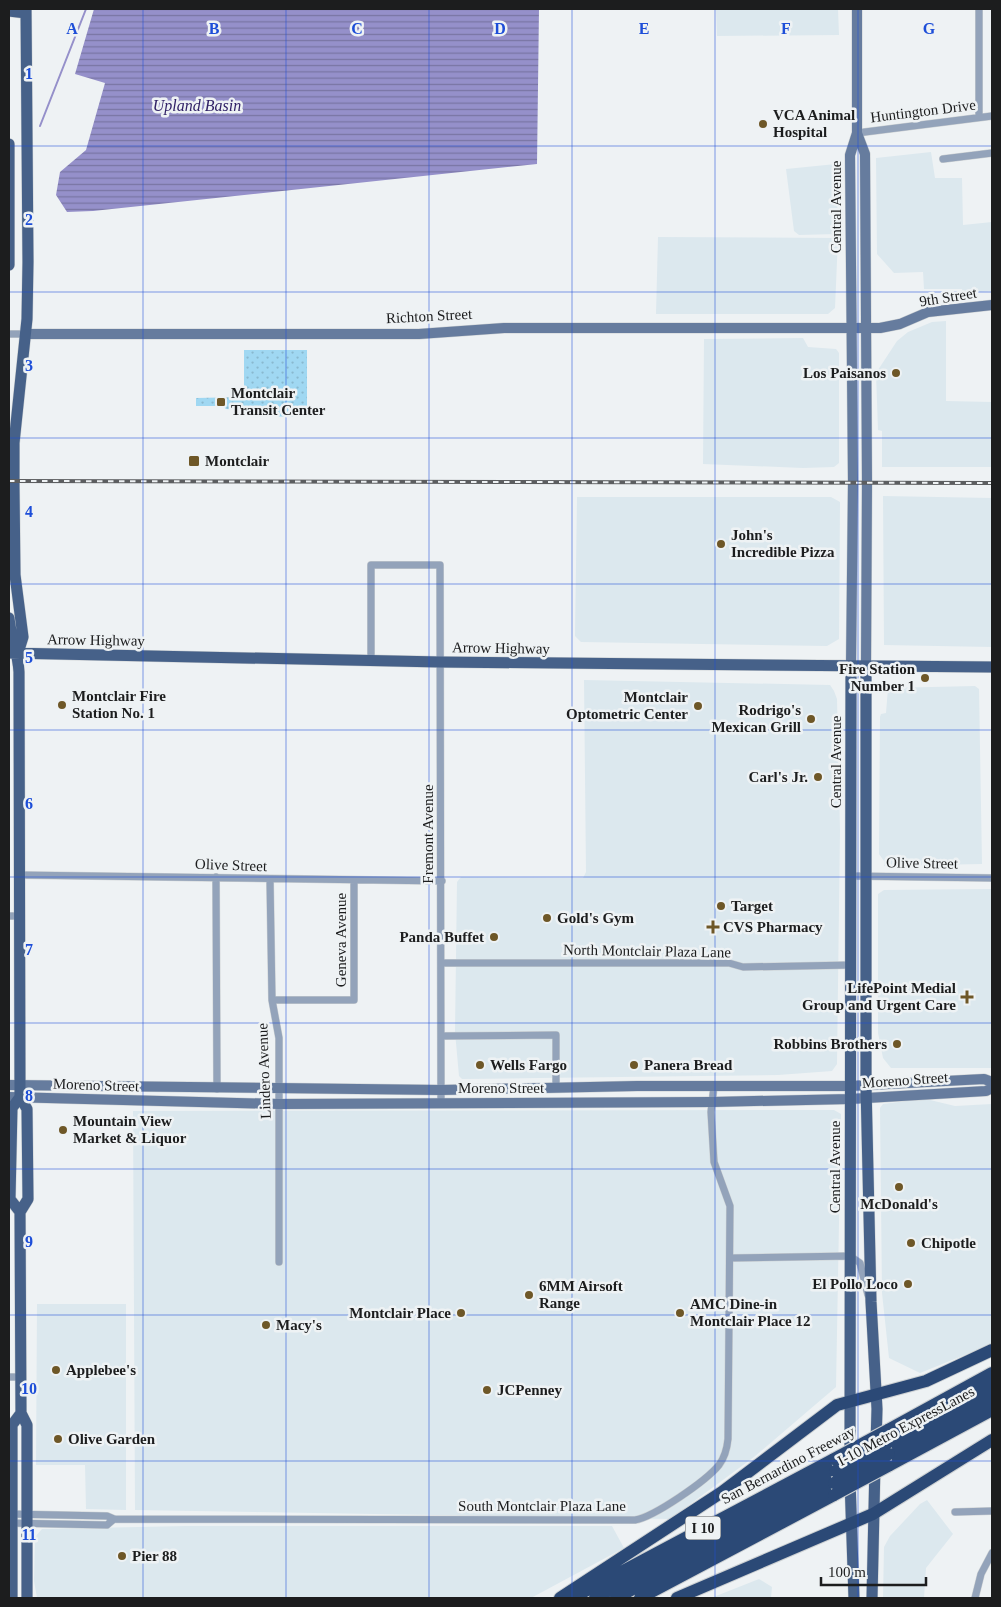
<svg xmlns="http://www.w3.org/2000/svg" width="1001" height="1607" font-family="Georgia,serif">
<defs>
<pattern id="park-dots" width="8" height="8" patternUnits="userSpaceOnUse" patternTransform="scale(1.25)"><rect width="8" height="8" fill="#a0d8f2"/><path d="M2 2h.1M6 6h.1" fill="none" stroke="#89b9cf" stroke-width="1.8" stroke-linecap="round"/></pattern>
<pattern id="water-rules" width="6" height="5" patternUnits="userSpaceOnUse" patternTransform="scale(1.25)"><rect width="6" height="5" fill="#9590ca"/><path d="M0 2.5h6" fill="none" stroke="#7975a3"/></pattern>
</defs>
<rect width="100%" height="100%" fill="#eef2f4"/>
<path fill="#dce8ee" d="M716 9H838L839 35 717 36Z
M931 152 935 178H962L963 225 992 222V291L963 293 962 289H924L923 272 894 273 877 254 876 158Z
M836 164 838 169 837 234 799 235 794 231 786 169Z
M658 237 838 238 835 308 828 314H656Z
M946 321V401L992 402V467H882V431L878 430 876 373 897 341 908 332 932 322Z
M803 338 808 347 836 349 839 353V463L834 467 803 468 703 464 704 339Z
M883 496 992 498V647L884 645Z
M577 497H831L840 502 839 639 827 646 581 642 575 636Z
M584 680 830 685 834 691 837 699 840 830 837 1064 832 1071 778 1075 539 1078 462 1079 459 1076 455 1032 457 882 461 877 583 878 586 872Z
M975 686 979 689 982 864 884 866V861L879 854 880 717 881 714 886 713 888 688Z
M992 889V1068H891L883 1058 878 1033V894L884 890Z
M914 1100H930L955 1106 992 1104V1344L920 1373 889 1358 882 1293 880 1108 883 1104Z
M834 1110 841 1114 836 1387 754 1457 670 1519 135 1510 133 1111Z
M37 1304H126V1510L86 1509 85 1465H36Z
M927 1500 953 1534 926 1568 924 1598H883L884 1547 890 1536 920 1504Z
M186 1526H612L624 1548 531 1598H37L34 1581 35 1537 42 1529Z
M759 1579 772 1587 771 1598H711Z"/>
<path fill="url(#park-dots)" d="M244 350H307V417L248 416 241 410 226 409 223 406H196V398L244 397Z"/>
<path fill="url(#water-rules)" d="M94 9H539L537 164 93 211 67 212 56 195 60 172 86 150 105 83 75 74Z"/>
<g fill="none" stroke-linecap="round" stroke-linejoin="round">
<path stroke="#9590ca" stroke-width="2" d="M40 126 86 9"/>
<g stroke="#ccd0d2" stroke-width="8">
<path id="street" d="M979 9V117
M857 133 992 116
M943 159 992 153
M9 334H25
M371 661V565H440L441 1104
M19 875 442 881
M852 876 992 878
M216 877 217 1089
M270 880 272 1000 279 1038V1262
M9 916H20
M442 963H729L743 967 851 965
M272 1000H354V881
M442 1036 556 1035V1088
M731 1258 850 1256 860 1263 868 1295
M9 1377H21
M955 1512 992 1511
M9 1514 107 1516 114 1519 635 1520C654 1517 706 1481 719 1465 725 1457 727 1449 728 1439L730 1206 714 1162 711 1112 714 1086
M9 1523 107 1525 114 1519
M975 1598 981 1574 992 1553"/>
</g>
<g stroke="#ccd0d2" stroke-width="11">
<path id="secondary" d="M857 133 865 154 867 482 866 666
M25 334H419L504 328H880L900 324 928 312 992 305
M851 666 853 482 850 155 857 133V9
M9 1085 441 1090 637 1086H850L984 1079 992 1082
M9 1097 279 1104 712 1102 850 1099 986 1091 992 1088"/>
</g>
<g stroke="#ccd0d2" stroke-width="12">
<path id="primary" d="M9 11 26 13
M9 144V265
M9 618C11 637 18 653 19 672L20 1097 27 1109 28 1199 20 1212 21 1413 27 1425V1598
M9 653 440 662 992 667
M18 653 23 637 15 575 14 487V443L27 319 28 262 26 9
M866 666V1085L871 1302 877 1409 876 1444
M20 1097 12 1108 10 1199 20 1212
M850 1457 851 666
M850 1480 854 1598
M12 1598V1425L21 1413
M872 1598 875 1465"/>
</g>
<g stroke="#ccd0d2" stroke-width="14">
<path id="highway" d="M888 1430 992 1373
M889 1442 992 1386
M889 1454 992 1399
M888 1466 992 1410
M576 1596 834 1459
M560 1598 722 1492 837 1405 926 1381 992 1350
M595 1598 835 1471
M616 1598 834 1483
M640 1598 834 1495
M677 1598 873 1514 992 1440"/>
</g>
<use href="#street" stroke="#93a3ba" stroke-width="7"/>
<use href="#secondary" stroke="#667c9e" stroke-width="10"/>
<use href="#primary" stroke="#466189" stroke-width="11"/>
<use href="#highway" stroke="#2b4976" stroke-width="12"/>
<g stroke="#5c5e60" stroke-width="4">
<path id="rail" d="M9 481 992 483"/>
</g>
<use href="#rail" stroke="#eef2f4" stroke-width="2" stroke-dasharray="5.5" stroke-linecap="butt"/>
<g stroke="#ccd0d2" stroke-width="14" stroke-linecap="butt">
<path id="highway-bridge" d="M834 1459 888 1430
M835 1471 889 1442
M834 1483 889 1454
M834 1495 888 1466"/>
</g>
<use href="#highway-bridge" stroke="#2b4976" stroke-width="12"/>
</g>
<path fill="none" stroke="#1d4ed8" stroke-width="1" stroke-opacity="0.55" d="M143 9V1598M286 9V1598M429 9V1598M572 9V1598M715 9V1598M858 9V1598M9 146H992M9 292H992M9 438H992M9 584H992M9 730H992M9 877H992M9 1023H992M9 1169H992M9 1315H992M9 1461H992"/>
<g fill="#6e5727" stroke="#eef2f4" stroke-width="2">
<circle cx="763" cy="124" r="5"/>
<circle cx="896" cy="373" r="5"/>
<rect x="216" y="397" width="10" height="10" rx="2.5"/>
<rect x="188" y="455" width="12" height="12" rx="2.5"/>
<circle cx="721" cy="544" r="5"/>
<circle cx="925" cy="678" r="5"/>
<circle cx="62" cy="705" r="5"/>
<circle cx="698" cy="706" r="5"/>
<circle cx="811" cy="719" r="5"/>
<circle cx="818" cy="777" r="5"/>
<circle cx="721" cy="906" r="5"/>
<circle cx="547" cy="918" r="5"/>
<path d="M710.5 919.5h5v5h5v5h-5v5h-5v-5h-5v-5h5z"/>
<circle cx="494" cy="937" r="5"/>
<path d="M964.5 989.5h5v5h5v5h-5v5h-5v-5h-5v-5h5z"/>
<circle cx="897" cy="1044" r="5"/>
<circle cx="480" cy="1065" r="5"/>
<circle cx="634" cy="1065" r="5"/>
<circle cx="63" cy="1130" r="5"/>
<circle cx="899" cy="1187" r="5"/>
<circle cx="911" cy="1243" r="5"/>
<circle cx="908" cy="1284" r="5"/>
<circle cx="529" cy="1295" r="5"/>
<circle cx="461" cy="1313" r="5"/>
<circle cx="680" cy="1313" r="5"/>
<circle cx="266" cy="1325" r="5"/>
<circle cx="56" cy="1370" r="5"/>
<circle cx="487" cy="1390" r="5"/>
<circle cx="58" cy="1439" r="5"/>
<circle cx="122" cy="1556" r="5"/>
</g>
<g text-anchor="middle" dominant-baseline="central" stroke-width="5" stroke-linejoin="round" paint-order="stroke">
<rect fill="#eef2f4" stroke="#5b5d5e" stroke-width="1" x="685.5" y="1516.5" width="35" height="23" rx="4"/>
<g font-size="14" font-weight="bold" fill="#1c1d1e">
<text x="703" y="1528">I 10</text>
</g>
<g font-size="15" fill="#1c1d1e" stroke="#eef2f4">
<text transform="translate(923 111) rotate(-7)">Huntington Drive</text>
<text transform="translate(836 207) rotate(-90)">Central Avenue</text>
<text transform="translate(948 297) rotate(-9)">9th Street</text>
<text transform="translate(429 316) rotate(-3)">Richton Street</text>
<text transform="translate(96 640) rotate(1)">Arrow Highway</text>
<text transform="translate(501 648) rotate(1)">Arrow Highway</text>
<text transform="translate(836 762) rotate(-90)">Central Avenue</text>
<text transform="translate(428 834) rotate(-90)">Fremont Avenue</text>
<text transform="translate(922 863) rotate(1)">Olive Street</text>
<text transform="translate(231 865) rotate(2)">Olive Street</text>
<text transform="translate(341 940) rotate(-90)">Geneva Avenue</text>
<text transform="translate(647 951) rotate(1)">North Montclair Plaza Lane</text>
<text transform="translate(264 1071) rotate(-92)">Lindero Avenue</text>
<text transform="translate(905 1080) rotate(-4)">Moreno Street</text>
<text transform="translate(96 1085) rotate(2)">Moreno Street</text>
<text x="501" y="1088">Moreno Street</text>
<text transform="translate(835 1167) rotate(-90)">Central Avenue</text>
<text transform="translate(906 1426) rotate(-28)">I-10 Metro ExpressLanes</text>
<text transform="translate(788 1465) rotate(-28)">San Bernardino Freeway</text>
<text x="542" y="1506">South Montclair Plaza Lane</text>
</g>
<g font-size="15" font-weight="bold" fill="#1c1d1e" stroke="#eef2f4" text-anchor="start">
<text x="773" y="115">VCA Animal<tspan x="773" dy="17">Hospital</tspan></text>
<text x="886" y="373" text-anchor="end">Los Paisanos</text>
<text x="231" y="393">Montclair<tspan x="231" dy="17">Transit Center</tspan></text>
<text x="205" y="461">Montclair</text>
<text x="731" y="535">John's<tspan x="731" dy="17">Incredible Pizza</tspan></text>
<text x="915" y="669" text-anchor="end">Fire Station<tspan x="915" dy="17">Number 1</tspan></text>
<text x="72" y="696">Montclair Fire<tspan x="72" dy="17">Station No. 1</tspan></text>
<text x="688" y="697" text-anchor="end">Montclair<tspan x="688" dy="17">Optometric Center</tspan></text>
<text x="801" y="710" text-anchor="end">Rodrigo's<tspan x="801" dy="17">Mexican Grill</tspan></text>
<text x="808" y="777" text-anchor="end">Carl's Jr.</text>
<text x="731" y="906">Target</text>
<text x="557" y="918">Gold's Gym</text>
<text x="723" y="927">CVS Pharmacy</text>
<text x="484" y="937" text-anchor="end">Panda Buffet</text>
<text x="956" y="988" text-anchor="end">LifePoint Medial<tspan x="956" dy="17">Group and Urgent Care</tspan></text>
<text x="887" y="1044" text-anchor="end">Robbins Brothers</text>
<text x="490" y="1065">Wells Fargo</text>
<text x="644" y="1065">Panera Bread</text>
<text x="73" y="1121">Mountain View<tspan x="73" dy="17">Market &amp; Liquor</tspan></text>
<text x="899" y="1204" text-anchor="middle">McDonald's</text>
<text x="921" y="1243">Chipotle</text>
<text x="898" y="1284" text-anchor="end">El Pollo Loco</text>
<text x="539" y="1286">6MM Airsoft<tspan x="539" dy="17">Range</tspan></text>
<text x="690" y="1304">AMC Dine-in<tspan x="690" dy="17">Montclair Place 12</tspan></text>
<text x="451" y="1313" text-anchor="end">Montclair Place</text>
<text x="276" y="1325">Macy's</text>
<text x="66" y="1370">Applebee's</text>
<text x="497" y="1390">JCPenney</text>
<text x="68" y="1439">Olive Garden</text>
<text x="132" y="1556">Pier 88</text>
</g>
<g font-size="16" font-style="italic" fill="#312267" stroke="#eef2f4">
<text x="197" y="105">Upland Basin</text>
</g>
</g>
<g font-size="16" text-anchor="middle" font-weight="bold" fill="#1d4ed8" stroke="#eef2f4" stroke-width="5" stroke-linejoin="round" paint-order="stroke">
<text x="72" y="34">A</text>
<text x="214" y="34">B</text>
<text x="357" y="34">C</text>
<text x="500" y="34">D</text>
<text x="644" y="34">E</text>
<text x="786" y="34">F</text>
<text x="929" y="34">G</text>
<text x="29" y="79">1</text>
<text x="29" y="225">2</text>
<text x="29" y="371">3</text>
<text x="29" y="517">4</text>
<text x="29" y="663">5</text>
<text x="29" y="809">6</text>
<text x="29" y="955">7</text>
<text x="29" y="1101">8</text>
<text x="29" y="1247">9</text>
<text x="29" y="1394">10</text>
<text x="29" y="1540">11</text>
</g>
<rect width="1001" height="1607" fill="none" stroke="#1c1d1e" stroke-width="20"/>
<path d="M821 1577v8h105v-8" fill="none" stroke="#1c1d1e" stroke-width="2.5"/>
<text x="828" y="1577" font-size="15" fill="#1c1d1e" stroke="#eef2f4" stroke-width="4" paint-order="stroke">100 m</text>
</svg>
